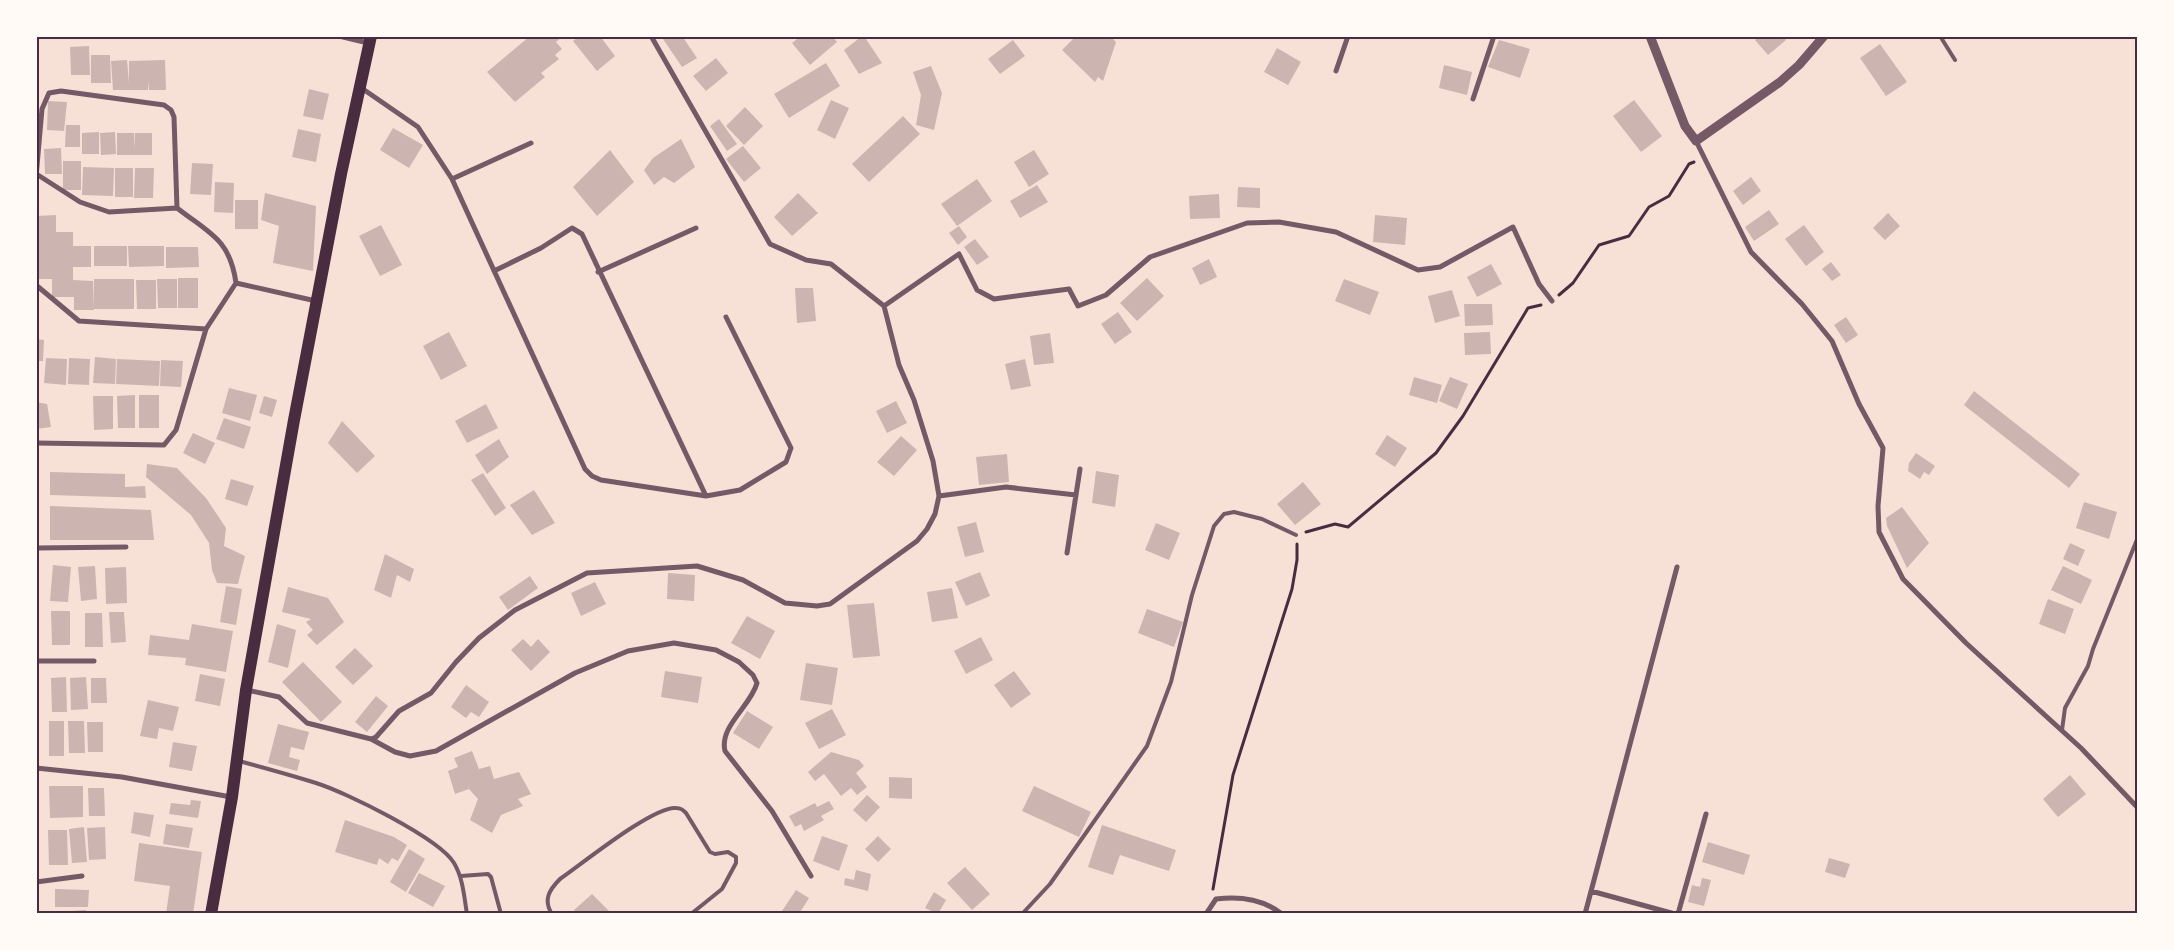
<svg xmlns="http://www.w3.org/2000/svg" width="2174" height="950" font-family="Georgia,serif">
<rect width="100%" height="100%" fill="#f7e1d7"/>
<path fill="#ccb4b1" d="M530 36H563L556 42 562 49 555 55 559 59 541 73 545 77 515 102 487 72Z
M579 36H600L615 56 597 71 573 41Z
M667 36H682L697 58 682 67 663 39Z
M801 36H832L837 42 810 65 792 43Z
M862 36H864L882 63 859 74 844 50Z
M1076 36H1110L1116 42 1103 81 1098 77 1095 82 1062 50Z
M1760 36H1784L1786 40 1768 55 1755 40Z
M1013 40 1025 56 1000 74 988 59Z
M1499 40 1530 49 1520 78 1488 67Z
M1880 44 1907 82 1886 96 1860 58Z
M89 46 90 75H71L70 47Z
M1277 48 1301 62 1288 85 1264 72Z
M91 55H110L111 83H91Z
M716 58 728 73 706 91 693 76Z
M127 60 129 83V61L165 60 166 90H149L148 81V90H113L111 61Z
M826 63 840 86 789 118 774 94Z
M1444 65 1472 72 1467 95 1439 88Z
M931 66 942 93 934 130 916 125 921 95 913 72Z
M309 89 329 94 323 120 303 116Z
M831 100 849 108 835 139 817 130Z
M1634 100 1662 136 1641 152 1613 116Z
M48 101 67 102 64 131 47 130Z
M745 107 763 126 744 145 726 126Z
M903 116 920 134 869 182 852 164Z
M719 119 737 144 727 151 710 126Z
M66 125H80V147H65Z
M393 128 423 145 409 168 380 150Z
M298 129 321 134 316 162 292 157Z
M99 132V154H82V133Z
M115 132 116 154 101 155 100 133Z
M117 133H134V150L135 133H152V155H117Z
M681 139 695 167 674 183 664 177 654 185 644 170 653 158Z
M743 146 761 168 744 182 726 159Z
M61 148 62 174H45L44 149Z
M610 150 634 182 597 216 573 187Z
M1034 150 1049 174 1029 187 1014 162Z
M63 161H81V190H63Z
M192 163 213 164 211 195 190 194Z
M83 167 114 168 113 196 82 195Z
M115 168H133V197H115Z
M135 168H154L153 198H134Z
M1751 177 1761 191 1743 205 1733 191Z
M977 179 992 201 957 226 941 204Z
M215 182 234 183 233 213 214 212Z
M1037 185 1048 202 1020 218 1010 201Z
M1238 187 1260 188V208L1237 207Z
M265 193 316 206 313 271 273 263 279 226 261 220Z
M798 193 818 213 792 236 774 217Z
M1219 194 1220 218 1190 219 1189 196Z
M235 200H258V229H235Z
M1769 210 1779 224 1754 241 1745 227Z
M1888 213 1900 226 1885 240 1873 228Z
M56 215V232H73V246H91V267H73V280L93 281 94 310H74V297H52V279H36L37 216Z
M1375 215 1407 218 1405 245 1373 242Z
M381 225 402 265 380 276 359 236Z
M1804 225 1824 252 1806 266 1785 239Z
M959 226 967 237 958 245 949 233Z
M975 239 989 257 977 265 964 247Z
M94 246H127V266H94Z
M128 246H164V266L129 267Z
M166 247H198L199 267 166 268Z
M1209 259 1217 277 1200 285 1192 268Z
M1831 262 1841 275 1832 281 1822 269Z
M1491 264 1502 284 1477 297 1467 277Z
M178 278H198V308H178Z
M1147 278 1164 296 1137 321 1120 303Z
M94 279H134V309H94Z
M157 279H177V308H158Z
M1344 279 1379 292 1370 315 1335 301Z
M136 280H156V309H137Z
M795 288H813L816 321 797 323Z
M1452 290 1460 316 1435 323 1428 296Z
M1464 304H1492L1493 325 1465 326Z
M1118 312 1132 332 1115 344 1101 324Z
M1846 317 1858 335 1846 343 1834 325Z
M449 332 467 366 441 380 423 346Z
M1490 332 1491 354 1465 355 1464 333Z
M1050 333 1054 363 1034 365 1030 336Z
M36 339 44 340 43 361H36Z
M95 357 116 359 115 384 93 383Z
M46 358 67 359 66 385 44 383Z
M69 358 90 359 89 385 68 384Z
M117 359 160 361 159 386 116 384Z
M1025 359 1031 386 1011 390 1005 364Z
M161 360 183 361 181 387 160 386Z
M1414 377 1442 385 1437 403 1409 395Z
M1450 377 1468 384 1457 409 1439 401Z
M229 388 257 395 250 421 222 413Z
M1974 391 2080 474 2069 488 1964 405Z
M135 395V428H118L117 396Z
M139 395H159V428H139Z
M93 396H113V429L94 430Z
M264 396 277 400 272 417 259 413Z
M896 401 907 423 887 433 876 411Z
M36 402 47 404 51 427 36 429Z
M486 404 498 428 467 443 455 421Z
M224 418 251 427 244 449 216 439Z
M342 421 375 456 357 473 328 443Z
M193 433 215 443 205 464 183 453Z
M1387 435 1407 448 1395 467 1375 454Z
M901 436 917 450 894 476 877 462Z
M499 439 509 457 487 474 475 455Z
M1916 453 1935 466 1929 475 1924 472 1920 479 1908 471 1909 463Z
M1007 454 1009 482 979 485 976 457Z
M147 464 177 468 206 498 226 528 224 546 245 556 238 584 217 583 212 570 209 543 191 515 146 477Z
M1096 471 1119 475 1115 507 1092 503Z
M50 472 125 474V487L145 486 146 498 50 495Z
M483 473 506 508 495 516 471 480Z
M231 479 254 486 247 506 225 499Z
M1303 482 1321 504 1295 525 1277 504Z
M534 490 555 523 532 535 510 505Z
M2084 502 2117 512 2109 539 2076 528Z
M50 506 151 510 154 540H50Z
M1902 507 1929 543 1907 568 1887 526 1886 518Z
M976 522 984 552 965 557 957 527Z
M1156 523 1180 533 1169 560 1145 550Z
M2070 543 2085 550 2078 566 2063 559Z
M385 554 414 569 410 582 397 575 391 598 374 590Z
M53 565 71 567 68 602 50 601Z
M95 566 97 599 81 601 78 567Z
M2063 566 2092 580 2081 604 2051 590Z
M126 567 127 603 106 604 105 568Z
M980 572 990 596 966 606 955 582Z
M668 573 695 575 694 601 667 599Z
M530 576 538 588 508 610 499 597Z
M595 582 606 604 581 616 571 593Z
M226 586 242 589 236 625 220 622Z
M288 587 328 598 344 622 317 645 307 635 313 630 306 622 311 619 282 612Z
M952 588 958 618 932 622 927 592Z
M2048 599 2074 609 2065 634 2039 624Z
M874 603 880 656 853 658 847 605Z
M1147 609 1183 622 1174 647 1138 633Z
M51 611H70V645H52Z
M109 612H124L126 642 111 643Z
M85 613H102L103 647H85Z
M747 616 775 631 760 659 731 643Z
M192 624 233 631 226 672 185 665 186 658 148 655 150 635 189 640Z
M277 624 296 630 288 668 268 662Z
M981 637 993 660 966 674 954 651Z
M523 639 531 647 538 639 550 652 531 671 511 650Z
M355 648 373 666 353 685 335 667Z
M303 662 342 702 321 722 282 682Z
M806 663 838 668 832 705 800 700Z
M665 671 702 677 698 703 661 697Z
M1014 671 1031 694 1011 708 994 685Z
M200 674 225 679 220 706 195 701Z
M66 677 67 712H52L51 678Z
M86 677 88 709 71 710 70 678Z
M91 678H106L107 703H91Z
M466 685 489 702 479 717 471 712 466 718 451 707Z
M376 696 388 706 367 732 355 722Z
M148 700 179 707 173 731 159 728 157 739 140 736Z
M832 709 846 735 819 749 805 723Z
M747 711 773 727 759 749 733 733Z
M49 721H64V756H49Z
M68 721H84L85 753H69Z
M87 722H103V752H88Z
M278 724 309 732 304 750 291 747 289 757 300 760 297 771 268 763Z
M173 742 197 746 192 771 169 767Z
M472 751 479 769 490 766 494 779 519 772 531 794 518 799 523 806 501 815 492 833 470 820 478 799 469 789 455 794 448 771 458 767 454 758Z
M831 752 859 760 864 766 856 773 867 787 857 795 851 788 841 796 824 774 815 781 808 772Z
M2070 775 2086 794 2058 817 2043 799Z
M889 777 912 778V799L889 798Z
M49 786H83V817L50 818Z
M1034 786 1091 812 1079 837 1022 811Z
M88 788H104L105 816H89Z
M867 795 880 807 866 822 853 810Z
M191 800 201 801 198 818 169 814 171 803 190 805Z
M829 801 834 809 821 816 824 820 804 831 801 824 795 827 789 816 815 803 817 807Z
M134 812 154 815 150 837 131 833Z
M345 820 394 837 407 845 398 861 392 858 388 864 379 858 377 865 335 852Z
M166 824 193 828 189 848 163 844Z
M1102 825 1176 850 1169 871 1120 855 1113 875 1088 867Z
M84 827 87 862 72 863 69 829Z
M105 827 106 859 89 860 87 828Z
M48 830H67L68 865H49Z
M822 836 848 845 839 871 813 861Z
M878 836 891 849 878 862 865 849Z
M1708 842 1750 855 1744 875 1702 862Z
M139 843 202 852 193 914H166L170 886 134 881Z
M409 849 425 859 406 892 390 882Z
M1829 858 1850 864 1845 878 1825 872Z
M965 867 990 894 972 910 947 883Z
M856 870 871 874 868 891 844 885 845 878 854 880Z
M419 873 445 886 433 907 408 893Z
M1702 878 1711 880 1704 906 1688 902 1692 885 1700 887Z
M55 889 89 890 88 907H55Z
M796 890 809 898 799 914H780Z
M934 892 946 900 938 914 925 908Z
M592 894 612 914H577L574 910Z
M86 910V914H56V912Z"/>
<g fill="none" stroke-linecap="round" stroke-linejoin="round">
<path stroke="#4a2c40" stroke-width="3" d="M1559 295 1573 283 1599 245 1629 236 1649 207 1669 196 1689 164 1694 162
M1306 532 1335 524 1348 527 1436 453 1463 416 1528 308 1541 305
M1213 889 1233 775 1292 589 1297 560V544"/>
<path stroke="#755966" stroke-width="4" d="M1940 36 1955 60
M2062 730 2065 708 2088 666 2093 649 2138 537
M239 761C265 768 291 775 316 783 345 792 439 838 454 863 463 878 464 896 467 914
M461 876 488 874 491 877 501 914
M552 914C543 900 549 890 560 879 582 864 653 806 676 808 681 808 683 810 686 813L710 852 715 854 728 852 736 857V863L722 889 691 914
M1022 914 1050 884 1147 746 1171 682 1192 595 1214 526 1224 514 1234 512 1262 519 1296 535"/>
<path stroke="#755966" stroke-width="5" d="M339 36 368 43
M1336 71 1348 36
M360 87 418 127 452 179 585 469 592 476 601 480 706 496 740 490 786 462 791 448 726 317
M1473 99 1494 36
M1696 141 1751 252 1802 304 1832 341 1859 404 1883 448 1878 506 1879 532 1903 579 1966 643 2081 748 2138 808
M36 177 42 109 49 93 61 91 164 105 171 110 174 117 177 208
M452 179 531 143
M494 271 541 248 572 228 582 234 706 496
M598 272 696 228
M236 283 316 301
M36 285 79 321 206 329 236 283C230 239 209 233 177 208L109 212 80 202 38 175
M884 306 959 254 977 290 994 299 1069 289 1078 306 1106 295 1150 257 1247 223 1279 222 1336 232 1418 270 1440 267 1513 227 1539 284 1552 301
M36 443 164 445 176 430 206 329
M939 496 1006 487 1076 495
M36 548 126 547
M1067 553 1080 469
M36 661H94
M247 690 279 697 307 723 371 739 376 737 399 711 431 693 456 662 479 638 515 610 587 573 697 566 743 580 785 603 817 606 830 604 917 541 927 529 935 514 939 496 933 461 914 400 899 365 884 306 831 264 806 260 770 244 651 36
M36 733V788
M371 739 395 752 410 756 436 751 575 673 628 651 674 643 716 650 739 662 753 675 757 683C751 706 719 726 725 751L772 811 811 876
M36 768 122 777 231 797
M36 882 82 876
M1591 891 1675 914
M1206 914 1216 899C1240 896 1263 899 1282 914
M1585 914 1677 567
M1678 914 1706 814"/>
<path stroke="#755966" stroke-width="9" d="M1650 36 1685 126 1696 141 1780 82 1799 65 1824 36"/>
<path stroke="#4a2c40" stroke-width="12" d="M211 914 232 797 246 690 294 420 341 174 371 36"/>
</g>
<rect width="2174" height="950" fill="none" stroke="#fffaf5" stroke-width="75"/>
<rect x="38" y="38" width="2098" height="874" fill="none" stroke="#4a2c40" stroke-width="2"/>
</svg>
